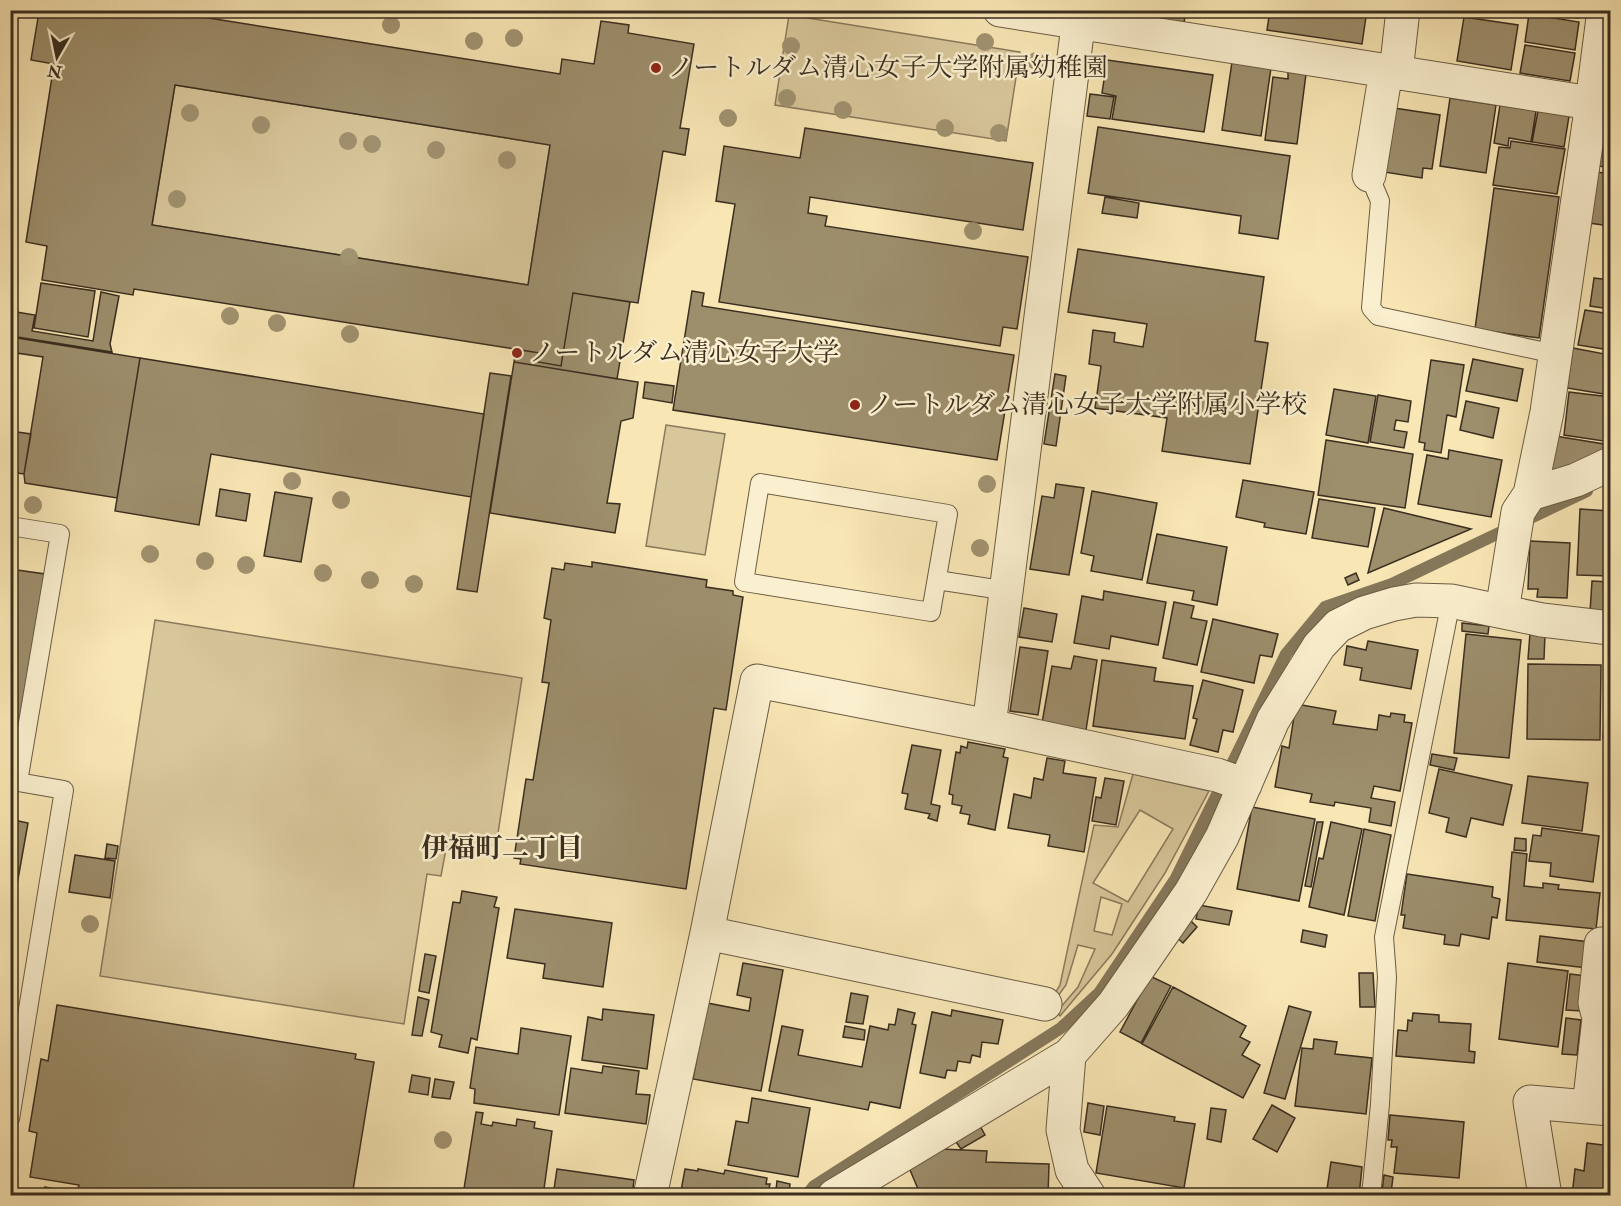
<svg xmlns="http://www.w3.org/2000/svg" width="1621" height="1206" font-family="'IM FELL Double Pica','Noto Serif JP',serif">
<rect width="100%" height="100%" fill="#f8e6b4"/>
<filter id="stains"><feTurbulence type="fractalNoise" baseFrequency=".00333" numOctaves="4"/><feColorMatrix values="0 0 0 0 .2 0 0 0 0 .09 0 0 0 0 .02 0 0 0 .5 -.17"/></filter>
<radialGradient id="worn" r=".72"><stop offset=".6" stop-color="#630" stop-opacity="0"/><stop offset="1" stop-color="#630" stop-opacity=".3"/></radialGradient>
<path fill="#d8c79b" stroke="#897a5d" stroke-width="1.5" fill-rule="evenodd" d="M789 15 1020 52 1006 141 775 105Z
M175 85 550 145 528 285 152 225Z
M666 425 725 434 705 555 646 546Z
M155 620 522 678 496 846 448 838 441 876 427 874 404 1024 100 976Z
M1133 774 1209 791 1165 873 1112 954 1060 1016 1050 1002 1060 985 1094 825 1118 827ZM1140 810 1173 829 1128 902 1093 883ZM1101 897 1122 904 1112 935 1094 931ZM1078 945 1095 949 1078 987 1060 1008 1055 1000 1066 985Z"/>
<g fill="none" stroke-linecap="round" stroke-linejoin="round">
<path stroke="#85775a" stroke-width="12" d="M806 1196 814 1186 1061 1028 1099 993 1176 878 1286 654 1325 607 1392 584 1587 491"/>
</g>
<path fill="#9d8e6c" stroke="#3a2e1f" stroke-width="1.5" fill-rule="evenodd" d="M62 10H184V14L560 74 562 59 594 64 601 21 629 25 628 33 694 44 680 128 689 129 685 155 663 151 638 303 573 293 561 366 538 362 540 353 134 289 133 295 42 280 47 246 26 242 54 64 31 60 39 12 62 16ZM175 85 550 145 528 285 152 225Z
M1109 10H1186L1184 23Z
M1270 10H1367L1362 44 1267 30Z
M1530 10H1580L1578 18Z
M1529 14 1579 22 1575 50 1525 42Z
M1464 17 1518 25 1511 70 1457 61Z
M1525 45 1575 53 1570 81 1520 73Z
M1107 60 1213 75 1204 132 1112 119 1116 96 1102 93Z
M1232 62 1271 68 1261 136 1222 130Z
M1288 72 1306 74 1297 144 1265 140 1273 77 1288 79Z
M1090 94 1114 97 1110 119 1087 116Z
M1450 98 1496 105 1486 173 1440 166Z
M1500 105 1536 111 1531 142 1509 138 1508 146 1494 143Z
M1394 108 1440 115 1432 169 1423 168 1422 178 1384 172Z
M1538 111 1569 116 1564 147 1532 142Z
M1605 123 1610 124V168L1599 166Z
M1098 127 1290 156 1278 239 1239 233 1241 216 1088 193Z
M805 128 1033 163 1023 230 810 197 808 213 827 216 825 226 1028 257 1017 329 1003 327 1000 346 719 302 735 204 716 201 724 146 800 158Z
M1511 141 1565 149 1557 194 1493 185 1499 147 1510 148Z
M1597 172 1610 174V226L1589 223Z
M1494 188 1559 197 1539 338 1475 329Z
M1105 197 1139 203 1137 218 1102 213Z
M1078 249 1264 277 1255 341 1268 343 1250 464 1162 451 1167 418 1095 408 1101 366 1089 364 1093 330 1115 333 1114 342 1143 347 1147 324 1068 312Z
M1594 278 1610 280V309L1590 306Z
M41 283 95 291 88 337 34 328Z
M692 291 704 293 702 306 1014 355 997 460 673 410Z
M101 292 119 296 110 344 112 352 11 336 10 311 35 315 32 331 93 341Z
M573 293 630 302 617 379 514 362 516 349 540 353 538 362 561 366Z
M1585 310 1610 314V350L1578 345Z
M11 337 140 358 117 498 25 483 24 474 43 357 10 352Z
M1573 348 1610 355V395L1567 388Z
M140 358 484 414 471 497 211 454 199 525 115 511Z
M1473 359 1523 369 1517 401 1466 391Z
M1431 360 1464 365 1456 417 1447 415 1441 453 1424 450 1425 443 1419 442Z
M514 362 638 382 633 418 621 421 607 503 620 504 615 533 490 513Z
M490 373 511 376 477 592 457 589Z
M1055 374 1066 376 1056 446 1044 444Z
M645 382 674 386 672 403 643 398Z
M1334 389 1376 396 1368 443 1326 435Z
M1569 392 1610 397V442L1564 435Z
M1378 395 1411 401 1408 422 1396 420 1394 430 1407 432 1404 448 1370 442Z
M1466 401 1499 408 1493 438 1460 430Z
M10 431 31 434 24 474 10 472Z
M1555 436 1610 445V447L1567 473 1551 470Z
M1326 440 1413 454 1405 508 1318 495Z
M1449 450 1502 460 1491 517 1418 504 1427 455 1448 459Z
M1243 480 1314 492 1306 534 1264 527 1265 523 1236 517Z
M1056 484 1084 488 1069 575 1030 569 1042 496 1054 498Z
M220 489 250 494 246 521 216 516Z
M1092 491 1157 503 1142 580 1091 571 1094 556 1081 553Z
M275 492 312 498 301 562 264 556Z
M1319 499 1375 508 1368 547 1312 538Z
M1384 508 1471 529 1368 573Z
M1580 509 1610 511V576L1577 575Z
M1157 534 1227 547 1217 605 1192 600 1194 591 1147 583Z
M1530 541 1570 543 1567 598 1537 597 1538 589H1528Z
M592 562 707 580 706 587 733 591V595L743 597 726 710 714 708 686 889 520 864 521 859 514 858 526 779 533 780 549 683 542 682 551 620 544 618 552 568 564 570 565 563 592 567Z
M10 569 45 574 21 735 10 734Z
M1356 573 1359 580 1348 585 1345 578Z
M1592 581 1610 582V613L1590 612Z
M1104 591 1166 602 1158 645 1111 636 1109 649 1074 643 1082 596 1103 600Z
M1174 602 1194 606 1191 618 1207 621 1197 665 1163 658Z
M1024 608 1057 614 1052 642 1019 637Z
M1213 619 1278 634 1272 657 1260 655 1254 683 1201 672Z
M1462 623 1489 626 1488 634 1462 631Z
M1530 633 1545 634 1544 659H1528Z
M1466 634 1521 640 1509 758 1454 753Z
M1368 641 1418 650 1411 689 1360 680 1362 668 1344 665 1347 646 1366 650Z
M1020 647 1048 651 1038 715 1010 711Z
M1607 648 1610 649V658L1606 657Z
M1074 656 1097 660 1086 730 1042 723 1052 666 1071 669Z
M1102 660 1156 668 1154 681 1193 686 1185 739 1093 726Z
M1608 660H1610V740L1603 739Z
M1528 664 1601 665 1600 740 1527 739Z
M1203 680 1243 690 1233 732 1223 730 1218 752 1190 745 1197 719 1193 718Z
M1296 704 1336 711 1333 724 1377 730 1379 715 1390 717 1391 713 1405 715 1404 722 1412 723 1400 791 1374 786 1371 798 1395 802 1391 826 1369 822 1371 808 1335 802 1334 806 1310 802 1312 794 1275 787 1282 746 1289 748Z
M968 742 1005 749 1003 757 1008 758 995 830 968 824 970 815 960 813 962 806 952 804 953 795 949 794 956 752 960 753 961 746 967 748Z
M912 745 941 750 931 804 940 806 937 821 928 818 930 814 905 809 908 794 902 793Z
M1432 754 1457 758 1454 770 1430 765Z
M1047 758 1065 761 1063 773 1096 778 1084 852 1048 846 1050 835 1008 828 1014 794 1031 798 1034 778 1043 780Z
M1439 769 1512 785 1503 825 1471 818 1466 837 1446 832 1449 818 1429 813Z
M1528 776 1588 783 1582 831 1522 823Z
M1105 778 1124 781 1116 825 1092 821 1096 797 1101 798Z
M1252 807 1315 819 1299 901 1237 889Z
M10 813 14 820 28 823 10 924Z
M1317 822H1323L1311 887 1305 886Z
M1331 822 1362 829 1344 915 1309 907 1319 858 1323 859Z
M1542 828 1599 836 1593 882 1550 876 1551 863 1529 861 1533 835 1541 836Z
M1364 829 1391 835 1375 921 1348 916Z
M1515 838 1526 839V851L1514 850Z
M107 844 118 846 116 859 105 858Z
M1512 852 1527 854 1524 886 1543 888V883L1559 885 1558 889 1600 893 1596 929 1506 920Z
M75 855 115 861 110 898 69 892Z
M1610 867V923L1605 922Z
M1407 874 1493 887 1492 897 1500 899 1497 918 1492 917 1489 939 1461 934 1459 946 1444 944 1445 935 1403 928 1405 915H1401Z
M462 891 497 897 494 907 499 908 477 1040 471 1038 468 1053 439 1047 442 1035 431 1032 453 902 460 903Z
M1199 905 1232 911 1229 925 1196 919Z
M515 909 612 923 603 987 543 978 545 964 507 958Z
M1189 919 1197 927 1183 943 1175 936Z
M1303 930 1327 935 1325 947 1301 942Z
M1540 936 1590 942 1587 968 1537 962Z
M425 954 436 956 429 993 419 991Z
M743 963 783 970 761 1091 693 1079 707 1003 749 1011 751 998 737 995Z
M1508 963 1568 971 1558 1047 1499 1039Z
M1359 973H1373L1375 1007H1360Z
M1570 974 1586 976 1582 1011 1566 1010Z
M1150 976 1171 986 1141 1043 1120 1032Z
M1173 987 1246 1026 1240 1037 1250 1042 1242 1055 1260 1065 1243 1098 1142 1044Z
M851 993 868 996 863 1024 846 1022Z
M418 997 429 1000 422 1036 412 1035Z
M57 1005 356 1054 355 1059 374 1062 352 1196H121L78 1189 79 1185 30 1177 37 1133 29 1131 41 1059 48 1061Z
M1289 1006 1311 1012 1285 1099 1264 1093Z
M603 1009 654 1015 647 1069 582 1060 588 1017 602 1020Z
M898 1009 915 1013 912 1024 916 1025 900 1108 870 1102 868 1110 769 1091 782 1026 803 1030 798 1055 862 1067 870 1026 888 1030 889 1024 895 1025Z
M952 1010 1003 1020 998 1044 982 1042 980 1057 972 1055 970 1063 958 1061 956 1071 947 1070 945 1078 920 1073 932 1012 951 1016Z
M1413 1013 1439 1015V1022L1471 1024 1469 1051 1475 1052 1474 1063 1396 1056 1398 1030 1407 1031 1408 1020 1412 1021Z
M1566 1018 1581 1020 1577 1055 1562 1054Z
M845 1026 865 1030 864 1040 843 1037Z
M521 1028 571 1036 559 1115 474 1103 475 1089 470 1088 476 1047 518 1054Z
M1314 1039 1337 1042 1335 1054 1372 1058 1366 1114 1295 1106 1302 1048 1313 1049Z
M603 1066 639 1071 636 1094 650 1095 646 1124 565 1113 571 1068 602 1073Z
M412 1075 430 1078 428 1095 409 1092Z
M435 1079 454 1082 450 1099 432 1097Z
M752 1098 810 1108 798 1177 728 1165 736 1121 748 1123Z
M1088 1103 1104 1106 1100 1135 1084 1132Z
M1272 1105 1295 1118 1277 1152 1253 1139Z
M1107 1106 1175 1117 1174 1121 1195 1124 1184 1188 1096 1173Z
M1211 1108 1226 1110 1221 1142 1207 1139Z
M476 1112 483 1113 481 1124 492 1126 493 1122 516 1126 517 1119 535 1122 534 1128 552 1131 543 1196H480V1192L464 1189Z
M1390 1115 1464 1122 1459 1178 1394 1173 1397 1147H1391L1392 1140H1388Z
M979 1124 985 1135 961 1149 954 1139Z
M1587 1143 1610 1146V1196H1572L1575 1169 1584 1171Z
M940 1149 987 1151 986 1162 1049 1164 1048 1196H921L907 1163Z
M1331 1162 1362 1167 1359 1196H1326Z
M557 1169 634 1180 632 1196H553Z
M685 1169 698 1171V1169L724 1174 725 1170 767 1178 766 1184H770L767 1196H680Z
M1384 1175 1393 1177 1391 1193 1382 1192Z
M777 1181 790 1184 789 1193 776 1190Z
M45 1187 64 1191V1196H43Z"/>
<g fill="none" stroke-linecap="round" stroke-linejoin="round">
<g stroke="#6a5c44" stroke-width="20">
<path id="lane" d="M1369 175 1380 201 1371 308 1378 316 1555 354
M760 483 948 514 931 612 744 582Z
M10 526 60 534 18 782 10 781
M937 580 1008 591
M10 1119 64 790 18 782
M1371 1196 1380 1104 1387 977 1384 937 1451 601"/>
</g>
<g stroke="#6a5c44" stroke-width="35">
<path id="street" d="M1000 10 1610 106
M1396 72 1403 10
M1369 175 1386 71
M1530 494 1576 480 1610 464
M1502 611 1518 512 1530 494 1547 412 1592 103 1604 10
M989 726 1080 10
M707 933 1045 1004
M1069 1055 1063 1130 1072 1170 1089 1196
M1589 1107 1599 1018 1595 1003 1601 944 1610 945
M650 1196 707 933 757 681 989 726 1217 775 1245 785
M834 1196 1069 1055 1113 1005 1191 892 1222 837 1273 720 1319 646 1338 626 1364 613 1394 604 1416 600 1451 601 1542 620 1610 628
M1545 1196 1530 1102 1610 1109"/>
</g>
<use href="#lane" stroke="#faefce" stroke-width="18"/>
<use href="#street" stroke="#faefce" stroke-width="33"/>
</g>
<g fill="#a19270">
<circle cx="391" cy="25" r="9"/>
<circle cx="514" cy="38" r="9"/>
<circle cx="474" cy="41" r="9"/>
<circle cx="985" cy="42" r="9"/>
<circle cx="791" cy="46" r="9"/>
<circle cx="1036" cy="61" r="9"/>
<circle cx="787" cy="98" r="9"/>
<circle cx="843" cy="110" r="9"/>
<circle cx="190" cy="113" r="9"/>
<circle cx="728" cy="118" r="9"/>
<circle cx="261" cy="125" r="9"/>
<circle cx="945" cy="128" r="9"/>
<circle cx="999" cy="133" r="9"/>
<circle cx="348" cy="141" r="9"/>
<circle cx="372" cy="144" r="9"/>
<circle cx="436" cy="150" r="9"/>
<circle cx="507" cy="160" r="9"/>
<circle cx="177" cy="199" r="9"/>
<circle cx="973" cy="231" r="9"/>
<circle cx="349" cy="257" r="9"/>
<circle cx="230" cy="316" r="9"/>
<circle cx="277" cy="323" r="9"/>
<circle cx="350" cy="334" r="9"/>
<circle cx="292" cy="481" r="9"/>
<circle cx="987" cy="484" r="9"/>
<circle cx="341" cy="500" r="9"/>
<circle cx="33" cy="505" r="9"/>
<circle cx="980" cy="548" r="9"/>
<circle cx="150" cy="554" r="9"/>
<circle cx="205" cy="561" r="9"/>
<circle cx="246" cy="565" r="9"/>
<circle cx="323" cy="573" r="9"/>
<circle cx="370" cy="580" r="9"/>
<circle cx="414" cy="584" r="9"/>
<circle cx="90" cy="924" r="9"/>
<circle cx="443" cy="1140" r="9"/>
</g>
<g fill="#8f2418" stroke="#faefce" stroke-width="2">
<circle cx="656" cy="68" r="6"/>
<circle cx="517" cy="353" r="6"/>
<circle cx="855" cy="405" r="6"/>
</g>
<g text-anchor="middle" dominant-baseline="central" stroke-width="5" stroke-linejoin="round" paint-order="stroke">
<g font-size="26" fill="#3a2e1f" stroke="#faefce" text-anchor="start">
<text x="668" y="68">ノートルダム清心女子大学附属幼稚園</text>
<text x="529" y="353">ノートルダム清心女子大学</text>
<text x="867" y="405">ノートルダム清心女子大学附属小学校</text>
</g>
<g font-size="27" font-weight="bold" fill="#3a2e1f" stroke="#faefce">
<text x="502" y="848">伊福町二丁目</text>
</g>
</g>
<rect width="1621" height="1206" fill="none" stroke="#f8e6b4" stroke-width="36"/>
<rect x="12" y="12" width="1597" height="1182" fill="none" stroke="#3a2e1f" stroke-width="3"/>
<rect x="18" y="18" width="1585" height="1170" fill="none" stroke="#3a2e1f" stroke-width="1.5"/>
<g transform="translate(57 57) rotate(189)" stroke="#faefce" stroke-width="4.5" paint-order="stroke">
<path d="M0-4.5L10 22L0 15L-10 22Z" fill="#3a2e1f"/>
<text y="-9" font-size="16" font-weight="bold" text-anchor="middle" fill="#3a2e1f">N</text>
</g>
<rect width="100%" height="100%" filter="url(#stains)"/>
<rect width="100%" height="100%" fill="url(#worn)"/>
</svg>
